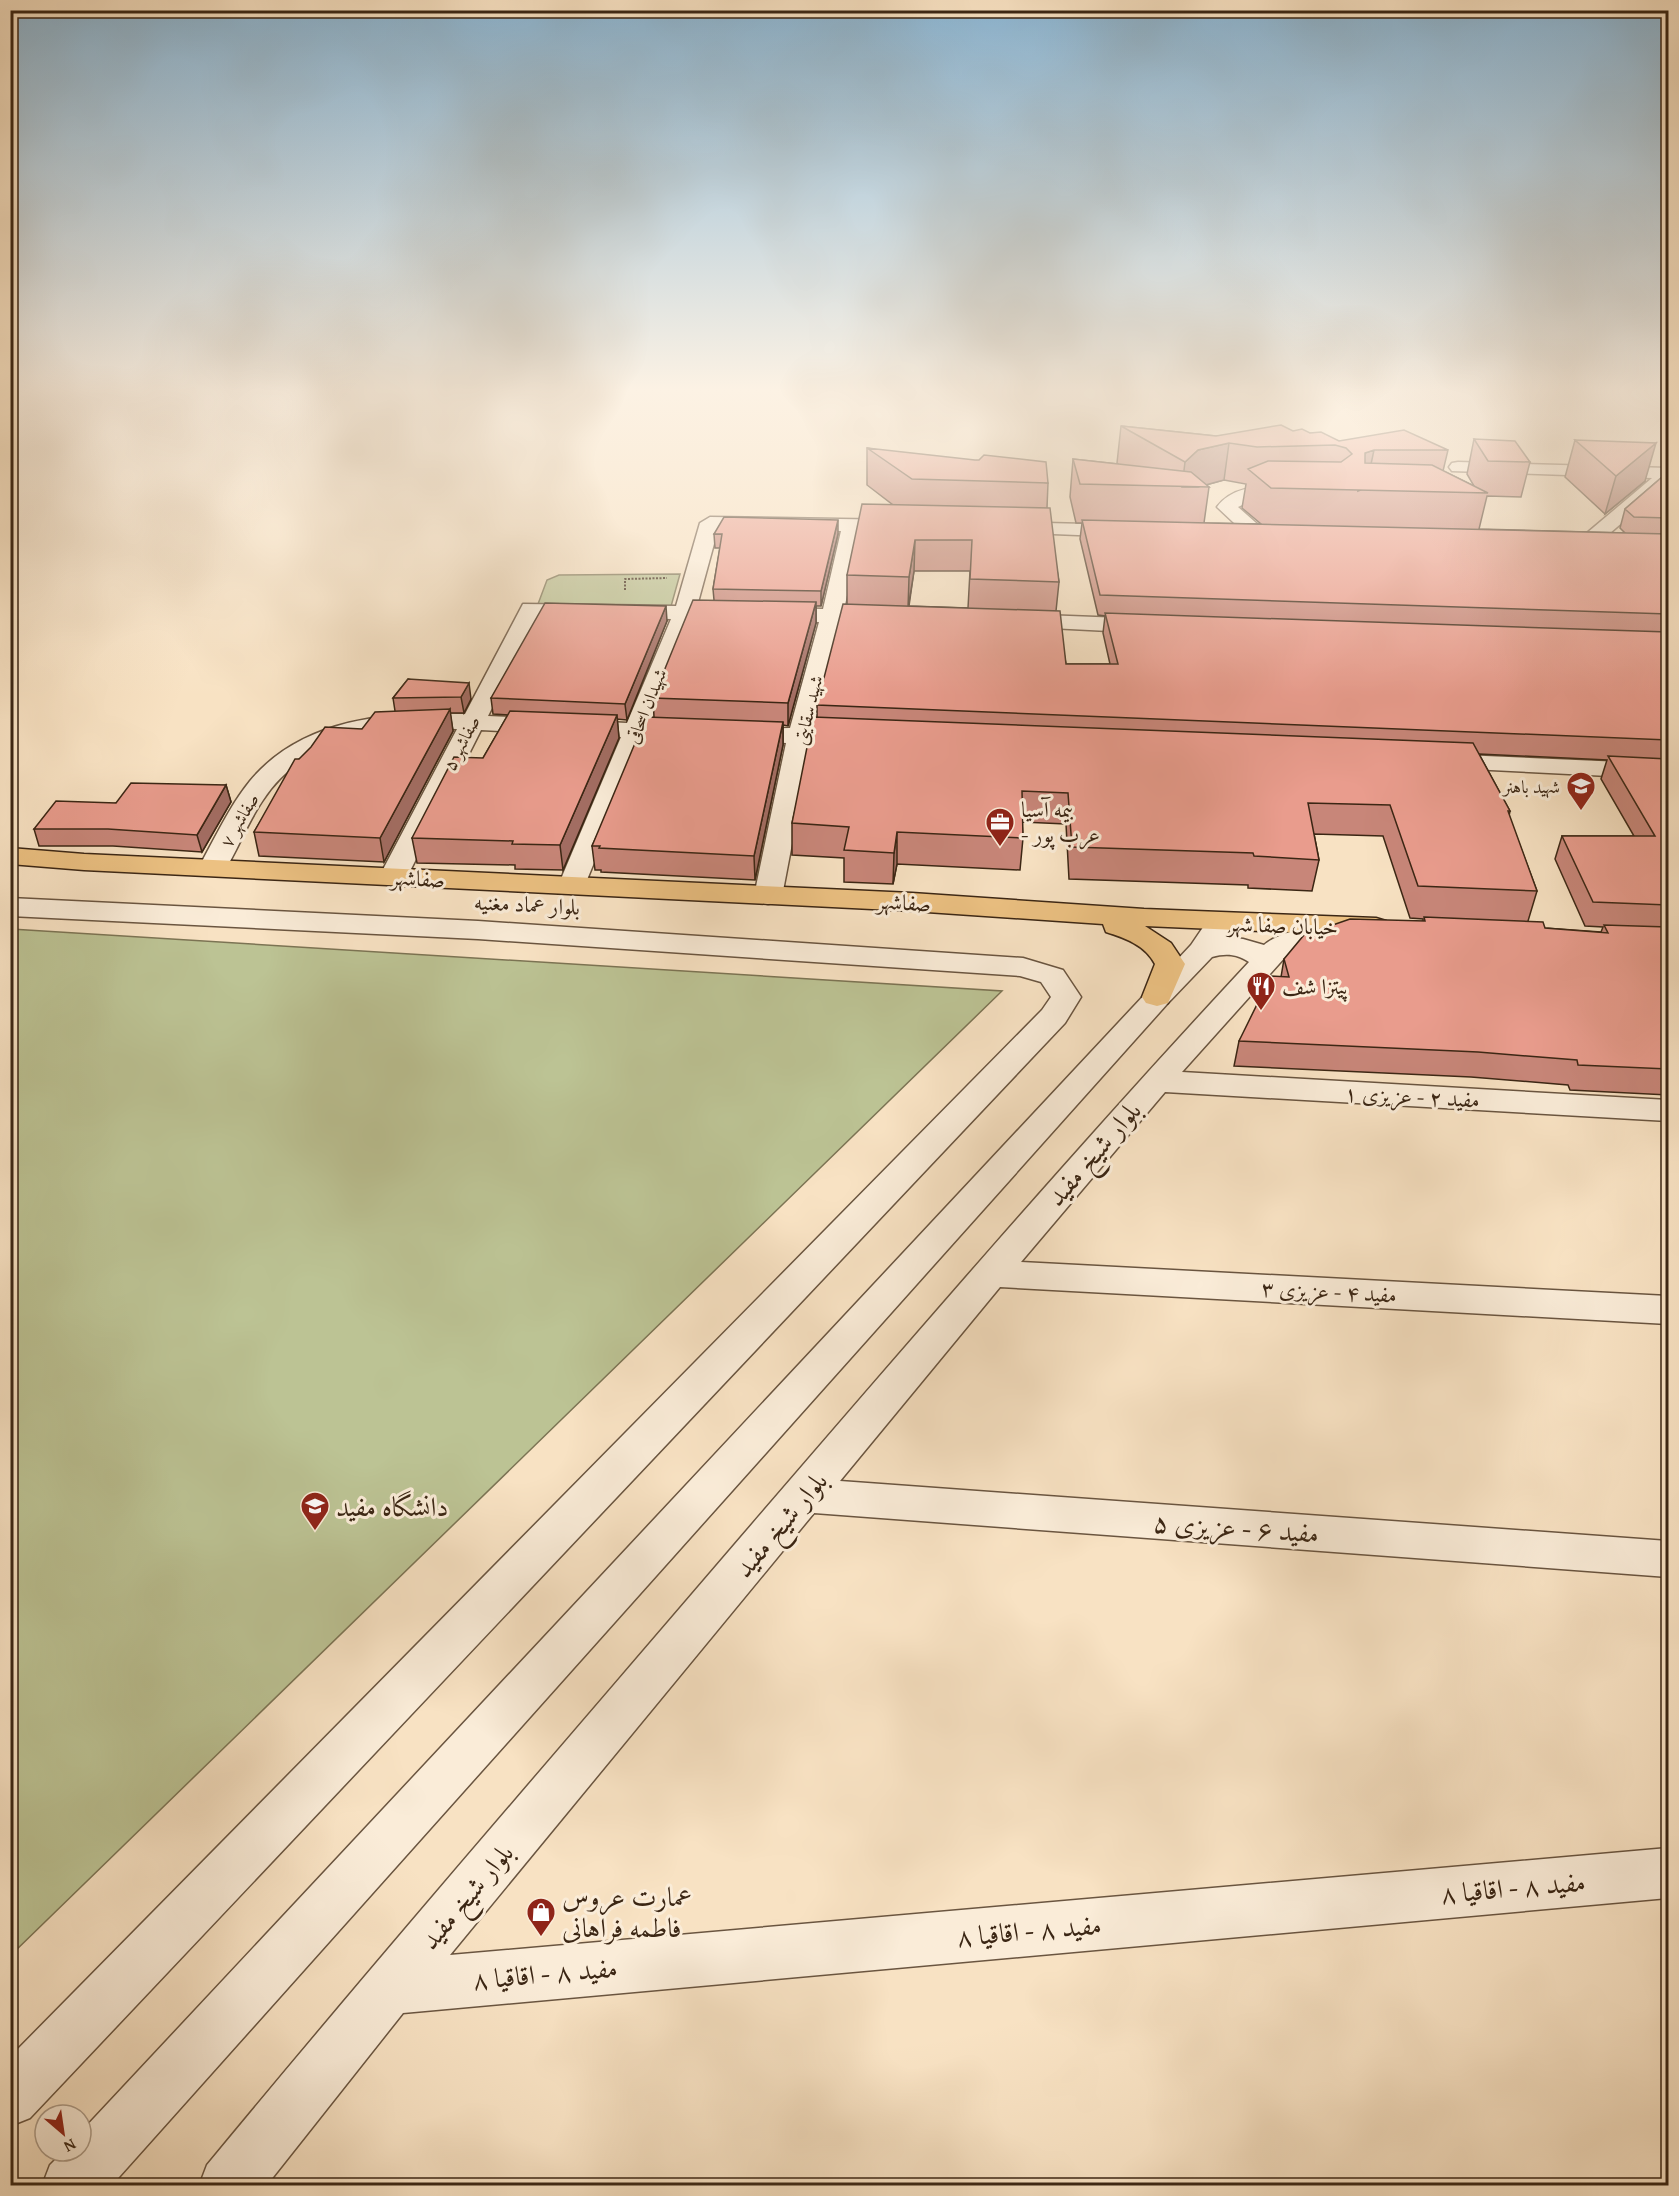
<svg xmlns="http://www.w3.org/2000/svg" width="1679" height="2196" font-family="'Gentium Book Plus',Amiri,serif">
<rect width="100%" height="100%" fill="#f8e2c3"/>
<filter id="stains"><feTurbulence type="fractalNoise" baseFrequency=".00333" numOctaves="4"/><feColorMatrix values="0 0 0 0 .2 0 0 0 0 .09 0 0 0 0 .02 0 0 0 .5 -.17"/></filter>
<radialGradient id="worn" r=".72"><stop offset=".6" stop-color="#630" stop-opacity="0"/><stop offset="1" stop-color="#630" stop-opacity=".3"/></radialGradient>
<path fill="#bcc394" stroke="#7c7454" stroke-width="1.5" d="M680 574 670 610 538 604 547 580 559 575Z
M11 929 1002 991 11 1955 10 929Z"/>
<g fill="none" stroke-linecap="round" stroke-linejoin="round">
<g stroke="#6a5540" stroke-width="3">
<path id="minor" d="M1458 462 1668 468V483L1595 546H1581L1578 542 1581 538 1652 478 1452 471 1449 467 1452 463Z
M1288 485 1297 491 1295 495 1255 499 1238 507 1264 530 1267 534 1264 538H1250L1217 507C1233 485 1264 486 1288 485Z
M710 517 902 520 912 526 902 532 860 531 844 610 892 612 895 617 892 622 841 623 814 729 863 733 866 738 863 743 811 744 782 896 778 902 768 904 758 902 754 896 786 743 729 739 726 734 729 729 790 728 819 622 693 619 651 723 693 727 696 732 693 737 645 738 582 892 572 894 562 892 558 886 621 737 481 730 407 877 403 883 393 885 383 883 379 877 457 729C386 727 306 734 263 800 247 823 238 850 223 873L213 875 203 873 199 867C215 838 229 807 250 781 302 718 390 711 465 714L523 604 676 606 700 523ZM718 529 841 531 823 609 697 606ZM538 616 671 619 627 723 488 716Z
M1008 522 1127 525 1137 531 1127 537 1001 532 998 528 1001 524Z
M1017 614 1148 619 1156 621 1159 626 1156 631 1148 633 1009 626 1006 621 1009 616Z
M1439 754 1668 764V779L1430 767 1426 762 1430 757Z
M10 898 478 921 1023 958 1063 970 1081 997 1065 1023 30 2118 10 2126V2057L1042 1010 1051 997 1041 982 1020 976 478 939 10 916Z
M1220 914 1230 917 1234 923 1225 937 1243 939 1264 945C1281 930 1334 919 1355 924L1360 930 1355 936 1305 946 1287 955 1182 1072 1668 1100V1121L1165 1092 1021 1262 1668 1296V1324L1000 1287 840 1481 1668 1541V1577L814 1513 450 1955 1668 1848V1898L403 2013 266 2186H199L207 2165C382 1953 562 1746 741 1537 908 1343 1075 1149 1249 962 1237 954 1226 953 1212 957L1168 1003 111 2186H42L50 2165 64 2151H81V2132L1191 945 1210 917Z"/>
</g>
<g stroke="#3b2614" stroke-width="3">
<path id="major" d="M10 848 84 854 912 893 1144 909 1376 918 1386 921 1390 927 1386 933 1376 936 1145 926 1171 943 1185 964 1168 1003 1157 1006 1146 1003 1142 997 1155 964C1145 945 1125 938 1106 932L1103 924 912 911 84 870 10 864Z"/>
</g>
<path stroke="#3b2614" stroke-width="2" stroke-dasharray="2 1.5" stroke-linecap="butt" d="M625 590V579L667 578"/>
<use href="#minor" fill="#faecd8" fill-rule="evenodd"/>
<use href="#major" fill="#ecc182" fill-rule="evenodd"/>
</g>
<path fill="#c88679" stroke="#3b2614" stroke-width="1.5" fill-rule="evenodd" d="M1121 426 1216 436 1293 431 1310 433 1339 441 1448 450 1443 471 1474 486 1467 474 1474 439 1530 462 1521 497 1487 496 1479 529 1625 533 1620 528 1625 509 1668 472V1095L1570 1090 1568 1085 1471 1077 1234 1066 1239 1041 1281 977 1284 959 1423 921V919L1410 918 1383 836 1314 834 1319 860 1312 891 1248 888V885L1069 879 1066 824 1022 822 1023 838 1020 870 897 864 893 884 844 882V858L792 855V823L817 717V705L847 604V575L893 505 867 485V448L1048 483 1047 508 1059 582 1056 611 1066 664H1110L1103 633 1105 616 1098 615 1080 539 1082 523H1076L1070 497 1073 459 1118 464 1117 463ZM1224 480 1246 484 1242 508 1261 524 1204 523 1209 487 1206 485ZM914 571H970L968 608 909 606ZM1479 754 1607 760 1601 779 1634 836H1562L1555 859 1585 926 1603 927 1601 932 1545 928 1528 921 1537 891 1509 816 1510 811Z
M1575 440 1645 481 1605 514 1565 477Z
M714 534H838L821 606H816V623L788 726 783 725V745L755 880 601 872V870H595L592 846 654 717 653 698 714 600 713 589 720 548H715Z
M667 621 627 720 617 719 619 738 563 870 515 869V865L417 863 412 838 483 758 508 715 493 714 491 698Z
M408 679 471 699 464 713H450L453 731 384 862 259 856 254 832 299 759 362 729 395 711 393 698Z
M226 785 231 802 202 852 113 846H39L34 829 116 803Z"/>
<path fill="#a36d63" stroke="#3b2614" stroke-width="1.5" d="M1229 443 1224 480 1198 487H1182L1185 462 1198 450Z
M1656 443 1645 481 1605 514 1616 476Z
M1374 450 1366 488 1358 491 1365 453Z
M838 520V534L821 606V591Z
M915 540 914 571 908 609 909 577Z
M816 602V623L788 726V703Z
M666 606 667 621 627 720 625 704Z
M469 683 471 699 464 713 461 697Z
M450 709 453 731 384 862 380 838Z
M617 715 619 738 563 870 560 845Z
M783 722V745L755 880 754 856Z
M226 785 231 802 202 852 197 835Z
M897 832V864L893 884 894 853Z"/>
<path fill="#e99c8d" stroke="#3b2614" stroke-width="1.5" d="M1281 425 1293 431 1302 429 1310 433 1321 432 1339 441 1404 430 1448 450H1374L1365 453V463L1432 465 1488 493 1271 488 1248 469 1268 461 1341 462 1352 454 1346 448 1335 445 1257 447 1229 443 1198 450 1185 462 1121 426 1216 436Z
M1474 439 1515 441 1530 462 1488 461Z
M1575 440 1656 443 1616 476Z
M867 448 975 460H979L984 455 1046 462 1048 483 912 479Z
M1073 459 1191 472 1209 487 1080 484Z
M1668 472V518L1634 517 1625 509Z
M862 504 1050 508 1059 582 970 579 972 540H915L909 577 847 575Z
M724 517 838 520 821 591 713 589 722 534H714Z
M1082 520 1668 534V614L1100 595Z
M693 600 816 602 788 703 653 698Z
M545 603 666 606 625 704 491 698Z
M843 604 1060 611 1066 664H1118L1105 613 1668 632V740L817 705Z
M408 679 469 683 461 697 393 698Z
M450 709 380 838 254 832 295 759H299L311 747 325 727 362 729 375 712Z
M510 711 617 715 560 845 512 844 513 841 412 838 454 757 483 758Z
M646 717 783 722 754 856 599 848 600 846H592Z
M813 717 1473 743 1510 811H1508L1537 891 1418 886 1390 805 1308 803 1319 860 1254 856 1253 853 1072 847 1068 793 1022 791 1023 838 897 832 894 853 844 850 849 827 792 823Z
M1608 756 1668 759V905L1593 902 1562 836H1655Z
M131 783 226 785 197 835 108 829H34L56 801 116 803Z
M1424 917 1543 922 1545 928 1608 933 1604 925 1668 927V1069L1578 1065 1577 1060 1478 1052 1239 1041 1271 976 1289 977 1284 959 1304 935 1350 919 1425 921Z"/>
<linearGradient id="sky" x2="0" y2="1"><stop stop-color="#8bb7d6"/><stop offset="0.56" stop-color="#fcf2e4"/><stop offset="1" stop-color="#fcf2e4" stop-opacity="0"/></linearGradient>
<rect width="1679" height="696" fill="url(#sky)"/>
<defs>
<g id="school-pin" transform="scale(1.5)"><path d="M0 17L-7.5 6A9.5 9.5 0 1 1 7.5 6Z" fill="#8f2418" stroke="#faecd8"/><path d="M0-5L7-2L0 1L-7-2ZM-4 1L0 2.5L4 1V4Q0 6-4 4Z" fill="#fff"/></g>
<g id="office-pin" transform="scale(1.5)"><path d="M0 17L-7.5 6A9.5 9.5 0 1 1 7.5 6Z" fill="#8f2418" stroke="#faecd8"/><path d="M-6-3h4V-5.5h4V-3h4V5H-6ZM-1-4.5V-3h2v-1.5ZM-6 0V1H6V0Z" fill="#fff"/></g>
<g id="restaurant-pin" transform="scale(1.5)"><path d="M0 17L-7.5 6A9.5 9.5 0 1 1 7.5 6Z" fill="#8f2418" stroke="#faecd8"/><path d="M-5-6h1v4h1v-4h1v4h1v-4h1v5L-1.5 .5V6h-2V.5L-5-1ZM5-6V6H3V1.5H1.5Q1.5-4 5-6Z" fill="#fff"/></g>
<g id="university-pin" transform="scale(1.5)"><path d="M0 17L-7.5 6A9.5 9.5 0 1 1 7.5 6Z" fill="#8f2418" stroke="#faecd8"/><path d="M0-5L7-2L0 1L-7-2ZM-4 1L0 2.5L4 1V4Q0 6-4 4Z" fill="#fff"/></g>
<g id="shop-pin" transform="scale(1.5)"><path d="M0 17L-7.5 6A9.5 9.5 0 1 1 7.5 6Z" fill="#8f2418" stroke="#faecd8"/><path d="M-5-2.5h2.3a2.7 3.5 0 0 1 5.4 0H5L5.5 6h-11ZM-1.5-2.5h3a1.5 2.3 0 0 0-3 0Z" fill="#fff"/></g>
</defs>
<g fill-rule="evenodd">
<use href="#school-pin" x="1581" y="786"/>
<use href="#office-pin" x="1000" y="822"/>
<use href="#restaurant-pin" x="1261" y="986"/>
<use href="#university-pin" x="315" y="1506"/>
<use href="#shop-pin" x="541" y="1912"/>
</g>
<g text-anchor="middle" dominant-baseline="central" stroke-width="6" stroke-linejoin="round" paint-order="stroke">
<g font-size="18" fill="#3b2614" stroke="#faecd8">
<text transform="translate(646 706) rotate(-68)">شهیدان اسحاقی</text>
<text transform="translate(808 710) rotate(-76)">شهید سقایتی</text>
<text transform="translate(461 743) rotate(-63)">صفاشهر ۵</text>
<text transform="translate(239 820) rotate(-60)">صفاشهر ۷</text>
</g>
<g font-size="18" fill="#3b2614" stroke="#faecd8" text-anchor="end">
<text x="1560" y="786">شهید باهنر</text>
</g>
<g font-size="22" fill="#3b2614" stroke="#faecd8" text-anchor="start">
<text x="1021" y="809">بیمه آسیا<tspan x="1021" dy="25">- عرب پور</tspan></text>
<text x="1282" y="986">پیتزا شف</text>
</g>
<g font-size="22" fill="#3b2614" stroke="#faecd8">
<text transform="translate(418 878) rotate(3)">صفاشهر</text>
<text transform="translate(904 902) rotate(3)">صفاشهر</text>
<text transform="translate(527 904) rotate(3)">بلوار عماد مغنیه</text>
<text transform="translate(1283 925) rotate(2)">خیابان صفا شهر</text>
<text transform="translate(1412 1096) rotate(3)">مفید ۲ - عزیزی ۱</text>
<text transform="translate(1329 1291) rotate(3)">مفید ۴ - عزیزی ۳</text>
</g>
<g font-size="27" fill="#3b2614" stroke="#faecd8">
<text transform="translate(1093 1153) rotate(-49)">بلوار شیخ مفید</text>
<text transform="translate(780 1524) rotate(-50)">بلوار شیخ مفید</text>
<text transform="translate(1236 1527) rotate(4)">مفید ۶ - عزیزی ۵</text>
<text transform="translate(1513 1887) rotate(-5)">مفید ۸ - اقاقیا ۸</text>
<text transform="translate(466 1896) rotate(-50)">بلوار شیخ مفید</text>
<text transform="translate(1029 1930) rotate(-5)">مفید ۸ - اقاقیا ۸</text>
<text transform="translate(545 1973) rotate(-5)">مفید ۸ - اقاقیا ۸</text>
</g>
<g font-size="27" fill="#3b2614" stroke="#faecd8" text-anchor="start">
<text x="336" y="1506">دانشگاه مفید</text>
<text x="562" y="1896">عمارت عروس<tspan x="562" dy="31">فاطمه فراهانی</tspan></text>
</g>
</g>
<rect width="1679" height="2196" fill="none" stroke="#f8e2c3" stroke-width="36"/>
<rect x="12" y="12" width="1655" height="2172" fill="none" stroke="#3b2614" stroke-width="3"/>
<rect x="18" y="18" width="1643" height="2160" fill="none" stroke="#3b2614" stroke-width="1.5"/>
<g transform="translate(63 2133) rotate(151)"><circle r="28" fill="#faecd8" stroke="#ae9d8a" stroke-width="1.5"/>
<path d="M0-4.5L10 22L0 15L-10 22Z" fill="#8f2418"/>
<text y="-9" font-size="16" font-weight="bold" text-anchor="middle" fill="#3b2614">N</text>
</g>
<rect width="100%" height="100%" filter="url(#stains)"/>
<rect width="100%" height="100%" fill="url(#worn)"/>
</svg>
